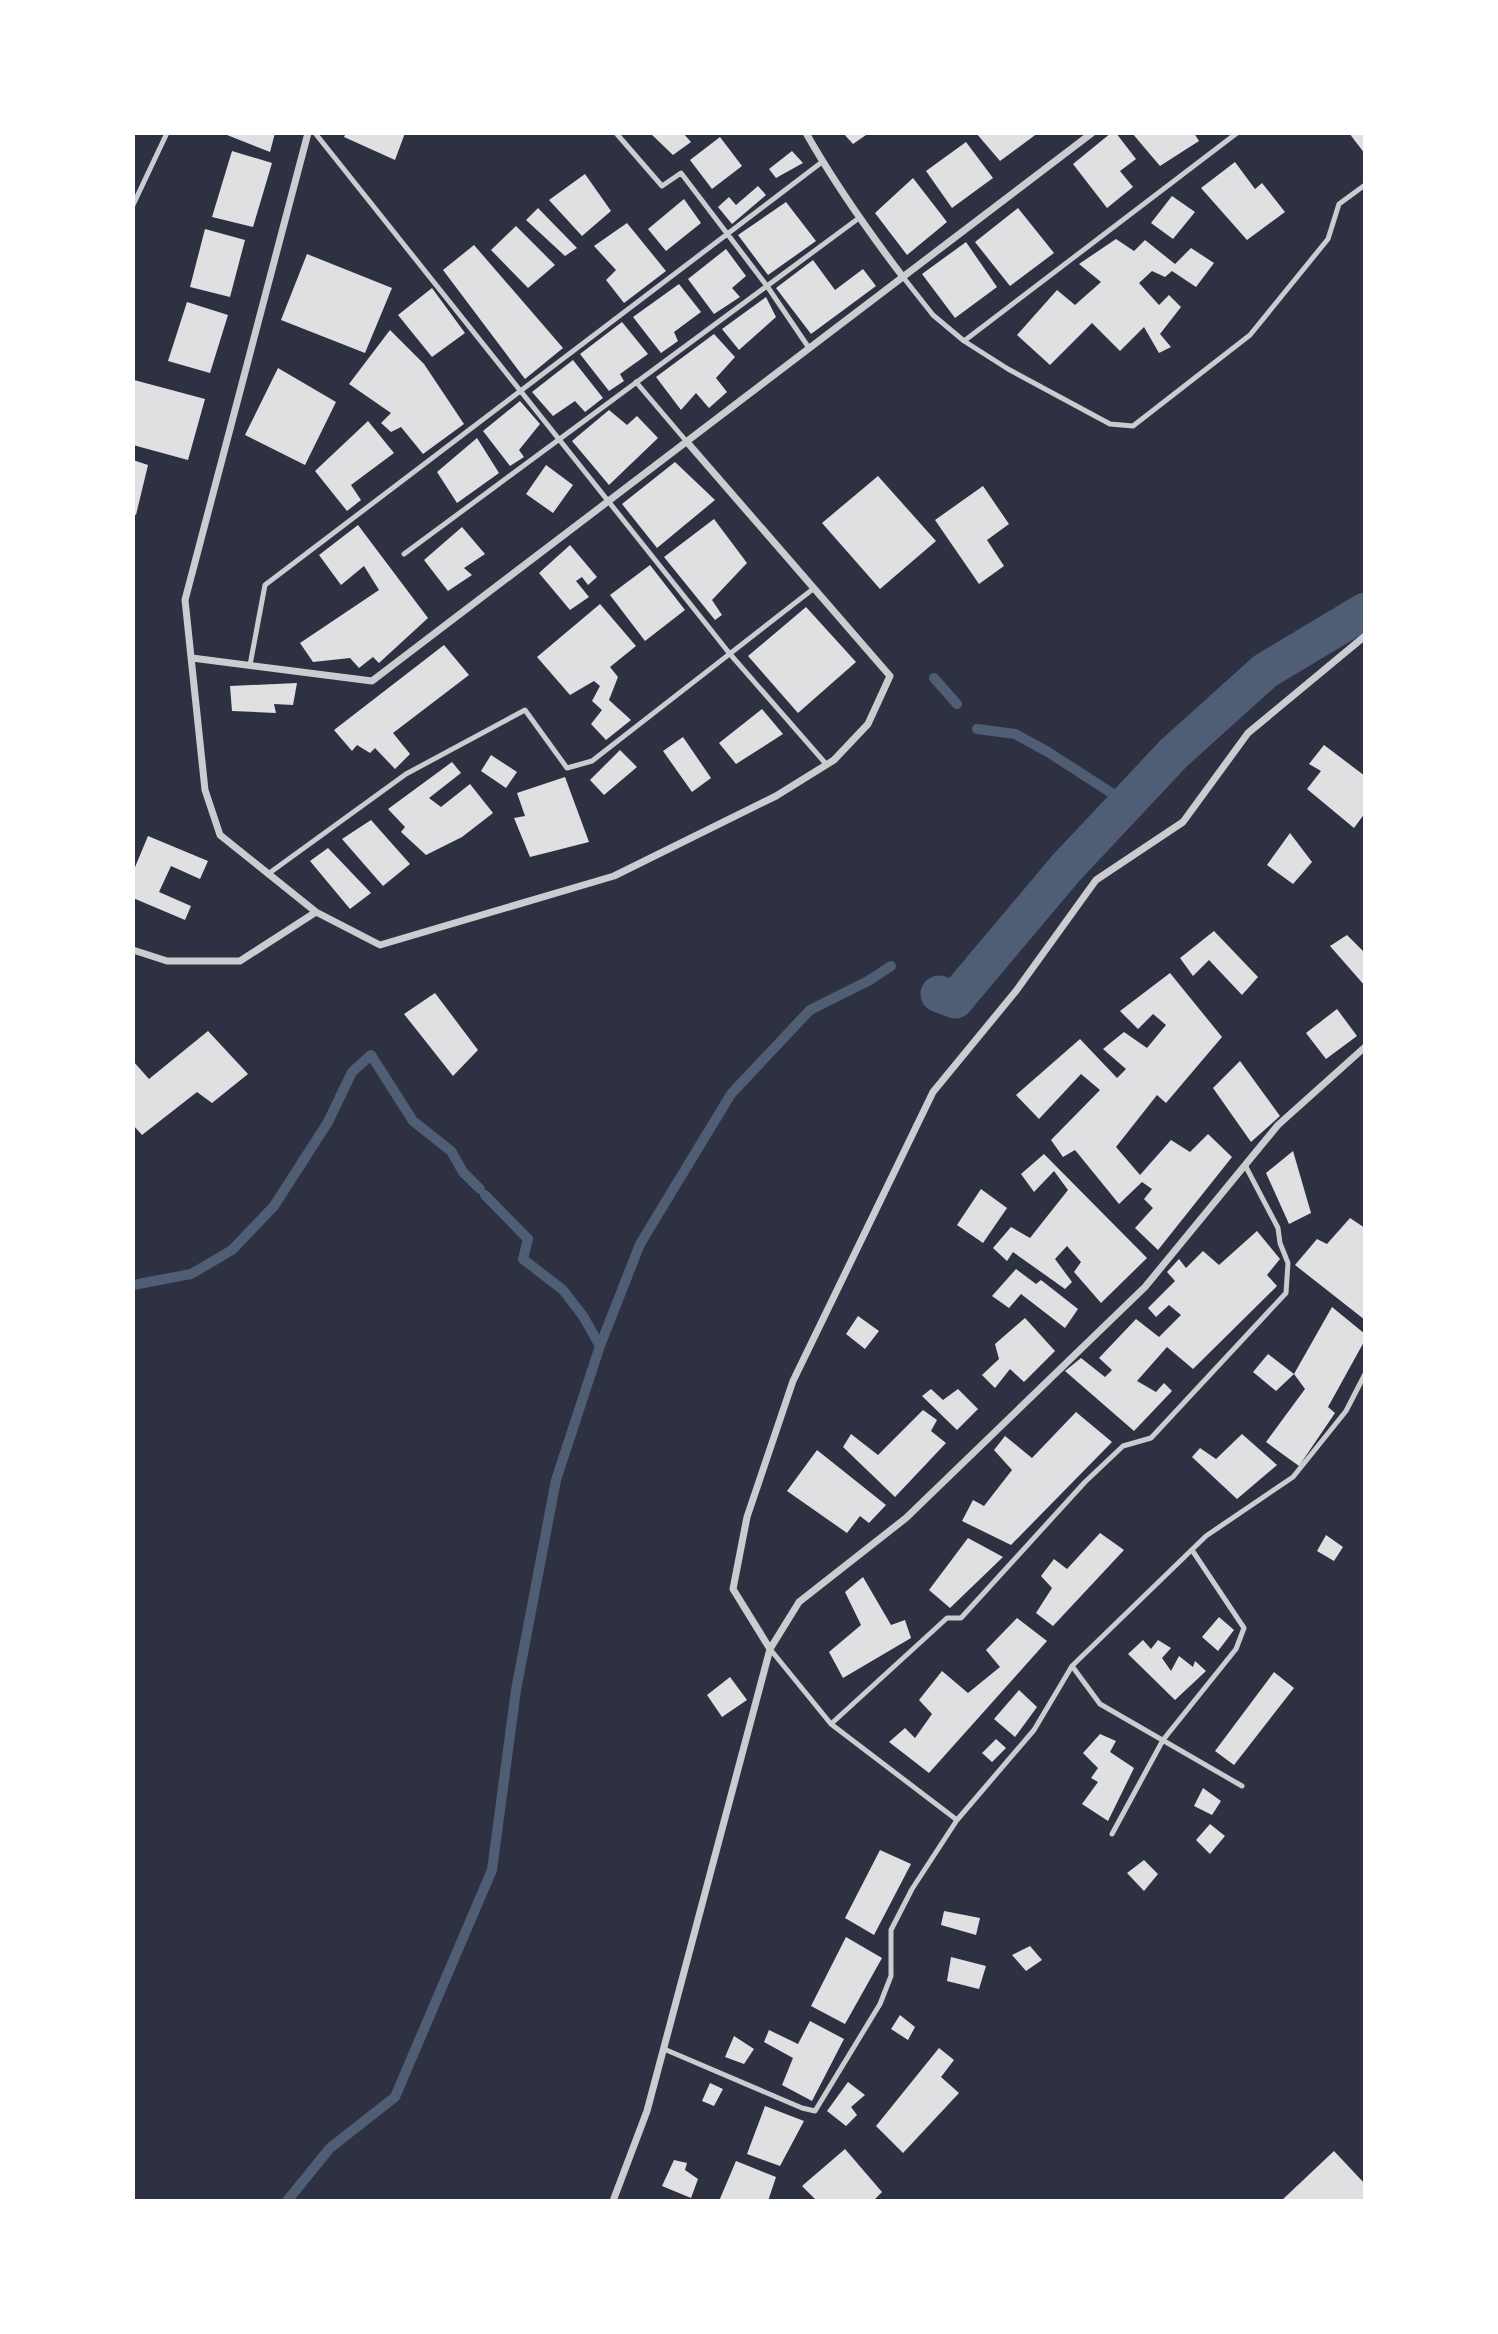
<svg xmlns="http://www.w3.org/2000/svg" width="1498" height="2334" font-family="Figtree,sans-serif">
<rect width="100%" height="100%" fill="#2d3142"/>
<g fill="none" stroke-linecap="round" stroke-linejoin="round">
<path stroke="#4f5d75" stroke-width="10" d="M934 678 957 704
M977 729 1015 734 1048 752 1127 803
M485 1195 528 1239 523 1259 563 1290 583 1316 600 1346
M133 1285 191 1274 232 1250 274 1206 328 1122 352 1072 371 1055 413 1121 451 1151 463 1172 480 1189
M287 2201 330 2148 395 2097 492 1870 516 1690 556 1480 600 1346 640 1244 731 1094 810 1010 868 981 891 966"/>
<path stroke="#4f5d75" stroke-width="37" d="M939 994 955 1000 1066 868 1173 754 1265 671 1365 611"/>
</g>
<path fill="#e0e0e3" d="M222 133H275L270 152Z
M346 133H405L395 160 344 137Z
M650 133H683L691 142 673 155Z
M843 133H869L853 144Z
M976 133H1038L1000 161Z
M1111 133H1116L1136 159 1120 171 1133 187 1107 208 1073 164Z
M1132 133H1194L1199 141 1160 166Z
M1349 133H1365V154Z
M720 137 742 166 712 189 690 160Z
M966 142 993 178 952 208 926 171Z
M232 151 272 163 253 227 212 217Z
M792 151 803 163 776 178 769 169Z
M1235 162 1255 189 1262 183 1285 212 1247 240 1201 188Z
M585 174 611 211 582 236 549 200Z
M913 178 947 222 907 255 875 213Z
M758 186 766 195 732 224 718 207 729 197 736 205Z
M1172 196 1195 212 1173 239 1151 223Z
M684 199 701 223 666 251 648 229Z
M786 202 816 241 768 275 738 235Z
M538 208 577 248 565 256 526 220Z
M1018 208 1054 253 1010 286 975 242Z
M627 223 666 271 624 303 606 280 616 270 594 246Z
M516 226 555 265 528 288 491 250Z
M205 229 245 240 230 297 190 287Z
M1116 239 1134 251 1145 240 1175 264 1191 248 1214 263 1196 287 1172 271 1165 277 1152 271 1139 283 1159 305 1169 295 1181 307 1160 334 1171 347 1159 353 1144 327 1120 351 1092 323 1050 365 1017 335 1057 290 1075 305 1101 282 1079 264Z
M966 242 997 287 955 318 922 274Z
M474 245 563 348 525 379 443 270Z
M726 249 746 276 732 288 740 297 714 314 688 279Z
M307 254 392 288 365 353 281 320Z
M813 260 835 290 863 269 876 286 811 334 776 288Z
M679 284 701 312 674 332 678 341 661 353 633 317Z
M432 288 465 333 432 357 398 315Z
M766 297 776 317 739 350 722 329Z
M187 302 228 315 210 373 168 361Z
M622 322 648 354 620 374 624 381 609 391 580 354Z
M390 330 424 364 464 424 423 454 401 427 391 432 381 423 391 413 349 384Z
M714 334 735 357 716 378 727 392 709 408 696 393 681 410 656 377Z
M573 360 603 398 585 412 575 401 553 416 532 392Z
M278 368 336 402 305 465 245 435Z
M134 380 205 399 188 460 133 445Z
M520 401 540 424 519 450 524 457 510 466 483 431Z
M609 410 627 425 637 416 658 438 609 485 572 441Z
M368 421 394 453 351 485 361 500 347 511 315 471Z
M477 438 499 473 457 503 437 472Z
M133 460 148 465 136 515 133 514Z
M675 462 715 500 657 548 622 504Z
M546 465 573 485 553 513 526 494Z
M878 476 936 541 880 589 822 523Z
M983 486 1009 524 987 540 1004 566 979 584 935 520Z
M714 519 747 563 712 600 722 615 715 620 664 557Z
M358 525 428 618 379 663 373 657 359 668 350 658 313 662 300 643 379 590 364 566 341 585 319 555Z
M462 527 485 554 464 568 472 575 448 591 424 560Z
M570 545 597 577 588 585 582 577 576 581 589 597 570 610 539 573Z
M650 565 685 610 645 641 610 595Z
M600 604 636 646 610 667 618 677 609 700 631 720 606 740 591 724 602 710 592 701 600 686 594 681 570 695 537 657Z
M806 607 856 662 798 713 748 656Z
M444 645 469 675 393 733 410 754 395 769 375 748 370 753 357 745 352 751 334 730Z
M297 683 293 705 274 704 276 713 232 711 230 686Z
M762 709 783 734 736 764 719 743Z
M683 737 711 778 692 792 663 751Z
M1324 745 1365 776V813L1354 828 1307 789 1321 771 1309 764Z
M620 750 637 767 604 795 590 780Z
M491 755 517 772 506 788 481 771Z
M452 762 461 773 429 798 441 807 470 784 493 813 462 837 426 855 401 832 405 827 388 809Z
M565 777 589 842 530 857 514 818 525 816 517 793Z
M371 820 410 864 383 886 342 839Z
M1290 833 1312 862 1293 884 1267 865Z
M148 836 208 861 200 879 171 866 159 892 191 906 185 920 133 898V872Z
M328 848 371 893 350 909 310 861Z
M1214 931 1258 977 1242 995 1209 960 1193 976 1180 958Z
M1347 935 1365 953V986L1330 946Z
M1170 973 1222 1037 1166 1103 1157 1095 1116 1147 1140 1175 1171 1140 1190 1152 1208 1134 1232 1157 1158 1250 1135 1228 1153 1208 1144 1199 1152 1189 1142 1182 1119 1204 1075 1150 1063 1157 1051 1140 1100 1090 1081 1074 1039 1119 1016 1095 1080 1039 1117 1078 1126 1069 1103 1049 1124 1032 1147 1048 1166 1025 1153 1014 1138 1029 1120 1011Z
M435 993 478 1050 453 1076 404 1014Z
M1337 1009 1357 1036 1326 1059 1306 1033Z
M208 1031 248 1074 212 1103 197 1092 142 1135 133 1125V1061L149 1079Z
M1240 1061 1280 1116 1251 1142 1213 1088Z
M1293 1151 1311 1213 1289 1224 1266 1173Z
M1044 1154 1147 1258 1101 1303 1074 1272 1081 1262 1067 1246 1055 1259 1072 1282 1065 1289 1013 1252 1007 1261 993 1248 1011 1227 1030 1238 1068 1190 1054 1171 1034 1192 1021 1174Z
M981 1189 1007 1208 983 1243 957 1225Z
M1350 1218 1365 1228V1320L1295 1265 1317 1239 1327 1244Z
M1257 1231 1280 1259 1267 1275 1277 1286 1193 1369 1167 1347 1137 1381 1156 1392 1164 1383 1172 1391 1134 1431 1065 1371 1081 1358 1105 1377 1112 1370 1099 1358 1136 1319 1159 1337 1181 1315 1169 1305 1156 1317 1148 1308 1175 1281 1167 1272 1179 1259 1186 1268 1203 1251 1219 1265Z
M1016 1269 1036 1284 1041 1280 1078 1309 1065 1328 1021 1294 1009 1308 992 1296Z
M1332 1307 1365 1334V1340L1328 1407 1335 1413 1299 1466 1266 1442 1305 1389 1294 1374Z
M858 1316 879 1331 865 1349 846 1334Z
M1025 1318 1055 1351 1024 1382 1010 1369 995 1388 982 1375 999 1359 995 1344Z
M1268 1354 1294 1374 1276 1391 1253 1372Z
M931 1389 943 1400 958 1389 978 1409 957 1430 922 1396Z
M923 1410 937 1420 931 1431 946 1443 895 1497 843 1447 851 1434 878 1455Z
M1076 1412 1112 1442 1011 1545 962 1521 973 1500 984 1506 1012 1470 994 1450 1005 1436 1032 1458Z
M1242 1434 1277 1465 1237 1499 1192 1457 1200 1448 1216 1459Z
M817 1450 886 1505 869 1523 860 1516 847 1533 787 1491Z
M1100 1533 1124 1550 1053 1626 1036 1613 1052 1588 1041 1576 1054 1559 1067 1569Z
M1326 1535 1343 1547 1334 1561 1317 1551Z
M968 1538 1003 1557 950 1608 929 1590Z
M863 1577 891 1625 905 1620 911 1638 843 1678 829 1652 861 1625 845 1592Z
M1219 1617 1234 1630 1218 1651 1202 1637Z
M1017 1618 1047 1641 929 1773 889 1742 905 1728 915 1738 932 1714 919 1700 942 1671 968 1693 1000 1667 986 1650Z
M1143 1640 1151 1649 1158 1640 1171 1648 1162 1658 1171 1671 1179 1656 1193 1667 1195 1661 1206 1671 1175 1700 1128 1654Z
M1274 1672 1294 1688 1234 1765 1215 1751Z
M730 1677 747 1700 722 1717 707 1695Z
M1019 1690 1037 1707 1015 1737 994 1719Z
M1100 1734 1116 1741 1110 1752 1134 1768 1108 1821 1082 1804 1098 1782 1091 1778 1098 1768 1083 1753Z
M996 1739 1006 1748 992 1762 982 1753Z
M1203 1788 1221 1801 1212 1815 1194 1806Z
M1210 1824 1225 1836 1210 1854 1196 1840Z
M880 1850 911 1864 874 1935 845 1918Z
M1144 1860 1158 1874 1144 1891 1127 1873Z
M944 1911 980 1918 976 1935 941 1925Z
M846 1937 882 1958 845 2024 811 2006Z
M1030 1946 1042 1960 1026 1971 1012 1955Z
M951 1957 986 1966 979 1989 947 1981Z
M900 2015 915 2027 908 2040 891 2029Z
M810 2021 844 2039 812 2101 782 2085 793 2058 764 2042 769 2030 798 2044Z
M734 2036 754 2049 744 2064 725 2057Z
M939 2048 954 2060 941 2077 959 2093 903 2153 876 2126Z
M848 2082 865 2095 851 2107 857 2115 846 2126 827 2111Z
M710 2083 723 2089 714 2106 702 2101Z
M765 2106 804 2121 780 2166 747 2154Z
M845 2149 882 2192 873 2201H817L802 2186Z
M1334 2151 1365 2184V2201H1281Z
M674 2160 687 2163 685 2170 698 2179 691 2198 662 2186Z
M736 2161 776 2177 768 2201H719Z"/>
<g fill="none" stroke-linecap="round" stroke-linejoin="round">
<path stroke="#caccd0" stroke-width="5" d="M315 133 730 654 826 764
M616 133 662 186 681 173 767 286 809 348
M133 205 167 133
M903 277 933 315 964 341 1008 369 1110 424 1133 426 1250 335 1328 239 1339 204 1365 185
M964 341 1237 133
M636 382 687 442
M404 554 859 218
M250 665 265 585 822 162
M268 874 406 774 525 710 567 768 592 761 813 589
M770 1649 831 1724 957 1820
M1072 1666 1100 1704 1242 1786
M831 1724 947 1618H961L1085 1482 1123 1446 1151 1438 1286 1293 1288 1263 1280 1243 1278 1228 1245 1165
M1112 1834 1163 1740 1236 1649 1244 1628 1192 1550
M664 2049 802 2108 815 2111 880 2004 891 1976V1930L912 1889 957 1820 1034 1730 1072 1666 1206 1536 1293 1477 1346 1411 1365 1374"/>
<path stroke="#caccd0" stroke-width="7" d="M308 133 185 600 205 790 220 835 316 912 380 945 614 876 776 796 834 760 868 724 890 676 687 442
M806 133C835 184 868 231 903 277
M192 658 372 681 1092 133
M133 950 167 961H240L316 912
M770 1649 733 1589 747 1517 793 1381 933 1092 1016 991 1096 880 1183 822 1248 733 1365 636
M613 2201 647 2111 770 1649 799 1602 906 1518 1145 1287 1278 1125 1365 1047"/>
</g>
<rect width="1498" height="2334" fill="none" stroke="#ffffff" stroke-width="270"/>
</svg>
